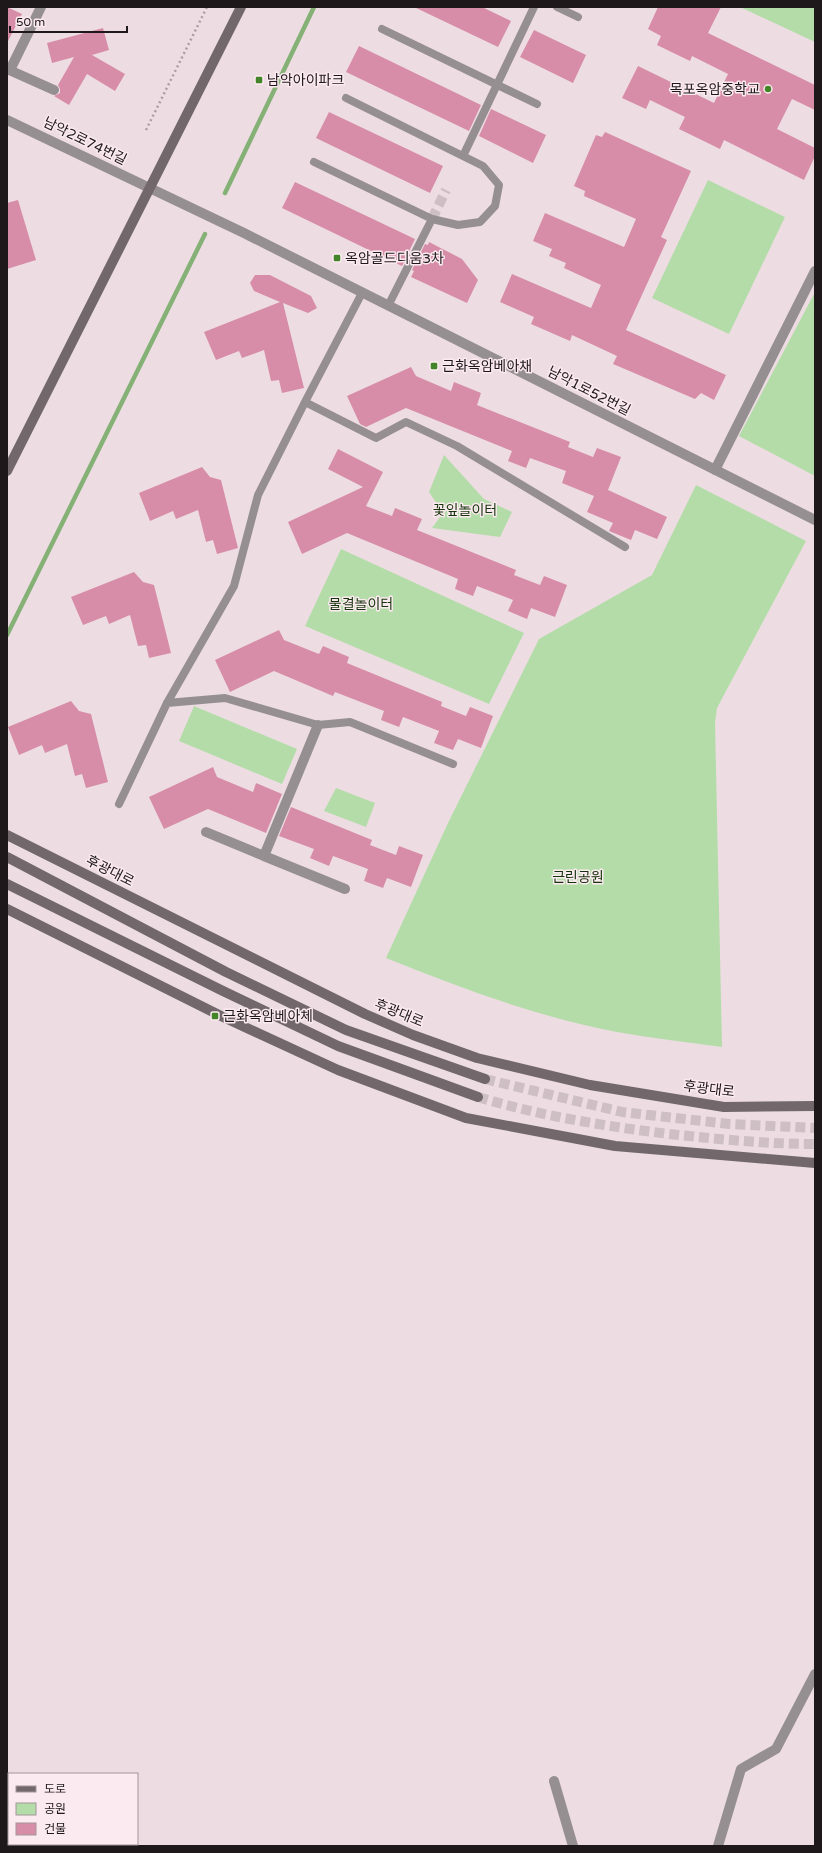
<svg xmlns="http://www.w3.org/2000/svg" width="822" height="1853" font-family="'Varela Round','Noto Sans KR',sans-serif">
<rect width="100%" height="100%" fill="#eddde2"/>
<path fill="#b4dca9" d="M815 7V42L742 8 743 7Z
M708 180 785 217 729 334 652 298Z
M815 292V476L739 436Z
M444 455 484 499 512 512 500 537 432 528 443 513 429 492Z
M696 485 806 541 717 708 715 723 722 1047C687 1042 651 1038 617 1032 537 1017 461 988 386 958L448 823 539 639 652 575Z
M341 549 524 633 489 704 305 626Z
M194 706 297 749 282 784 179 741Z
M336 788 375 803 366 827 324 811Z"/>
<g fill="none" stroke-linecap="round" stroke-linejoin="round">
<path stroke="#85b177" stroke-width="4.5" d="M225 193 314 7
M7 635 205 234"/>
</g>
<path fill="#d78da7" d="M7 7 22 14 7 43Z
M414 7H482L511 21 498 47Z
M658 7H721L708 33 815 85V110L792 99 777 129 815 148V156L804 180 724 140 720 149 679 129 685 117 650 100 646 109 622 98 638 66 714 103 728 74 692 56 690 61 657 45 661 36 648 29Z
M103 28 109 50 92 55 125 74 115 91 87 74 69 105 54 96 60 93V89L58 85 74 57 52 63 47 43Z
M534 30 586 55 573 83 520 57Z
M359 46 481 105 469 131 346 72Z
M491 109 546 135 533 163 479 136Z
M329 112 443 166 430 193 316 138Z
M605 132 691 171 661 237 667 240 626 330 726 375 714 400 701 393 695 399 613 364 617 356 572 335 570 341 531 324 534 317 500 302 512 274 591 308 601 285 564 268 566 263 549 256 552 249 533 241 545 213 624 247 636 219 584 196 585 191 574 186 596 135 602 137Z
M295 182 415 239 402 266 282 208Z
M18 200 36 260 7 269V203Z
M429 242 462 259 478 280 467 303 411 277 414 271 412 270 425 244 428 245Z
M255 275H270L311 296 317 308 308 313 283 303 304 388 282 393 279 380 271 381 264 350 242 358 239 351 216 360 204 332 280 302 254 291 250 283Z
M411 367 416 376 451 391 454 382 481 393 477 405 570 442 568 447 593 457 597 448 621 457 608 490 667 517 657 539 635 530 631 540 609 531 613 523 587 512 594 496 562 483 566 471 530 458 526 468 508 461 512 451 406 408 366 427 360 424 347 396Z
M338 449 383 472 366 506 392 516 395 508 422 519 417 530 516 570 514 575 540 585 544 576 567 585 555 617 531 608 527 619 508 611 513 600 477 586 473 596 455 589 458 579 347 533 302 554 288 522 363 487 328 469Z
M202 467 210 477 221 480 238 548 217 554 213 540 206 542 198 510 176 519 173 511 150 521 139 493Z
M134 572 143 582 154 585 171 653 149 658 146 645 138 646 130 615 109 624 106 616 83 625 71 597Z
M279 630 284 640 319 654 323 646 349 657 347 663 442 702 441 706 466 716 470 707 493 716 481 748 458 739 453 750 434 743 439 731 403 717 399 727 381 720 384 711 335 692 333 696 274 671 230 692 215 660Z
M71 701 79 711 91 714 108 782 86 788 82 774 75 776 67 744 45 753 42 745 19 755 8 727Z
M213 767 217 777 253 792 256 783 282 794 266 833 208 809 164 829 149 797Z
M291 807 372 840 370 845 396 855 399 846 423 855 411 887 387 878 383 888 364 881 368 869 333 856 329 866 310 858 314 849 279 836Z"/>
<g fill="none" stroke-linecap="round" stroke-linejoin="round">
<path stroke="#cebfc4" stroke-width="10" stroke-dasharray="10 5" stroke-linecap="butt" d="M432 219 446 190"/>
<path stroke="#cebfc4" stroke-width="10" stroke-dasharray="10 5" stroke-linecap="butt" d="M485 1079 622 1112 729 1124 815 1128
M478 1097C541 1116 604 1126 669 1134 717 1139 766 1144 815 1144"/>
<path stroke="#ab9ea2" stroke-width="2.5" stroke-dasharray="2 3" stroke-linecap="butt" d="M146 130 207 7"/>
<path stroke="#968f92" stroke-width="8" d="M557 7 578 17
M382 29 537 104
M463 156 534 7
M314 162 432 219 458 225 480 222 495 206 499 185 483 166 346 98
M388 306 432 219
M305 402 376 438 406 422 457 446 625 547
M167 703 225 698 318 725 350 722 453 764
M119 804 167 703 234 586 258 495 305 402 362 293"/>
<path stroke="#968f92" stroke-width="10" d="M7 69 54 90
M10 70 41 7
M7 120 244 233 815 520
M715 470 815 271
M206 832 264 856 318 725
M264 856 345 889
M554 1781 573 1846
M718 1846 741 1769 776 1749 815 1674"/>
<path stroke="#72686b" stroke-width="10" d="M7 471 241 7
M7 835 365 1014 413 1035 477 1058 590 1085 724 1107 815 1106
M7 857 226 972 346 1030 485 1079
M7 884 223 991 338 1046 478 1097
M7 909 221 1016 338 1070 466 1118 615 1146 815 1163"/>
</g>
<g fill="#418528" stroke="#fbeaef" stroke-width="1.5">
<rect x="255" y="76" width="8" height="8" rx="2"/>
<circle cx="768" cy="89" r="4"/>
<rect x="333" y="254" width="8" height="8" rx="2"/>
<rect x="430" y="362" width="8" height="8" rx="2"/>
<rect x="211" y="1012" width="8" height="8" rx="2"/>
</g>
<g text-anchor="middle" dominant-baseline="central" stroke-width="3" stroke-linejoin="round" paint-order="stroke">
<g font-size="14" fill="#1e181a" stroke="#fbeaef" text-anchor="start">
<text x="267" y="80">남악아이파크</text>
<text x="760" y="89" text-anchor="end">목포옥암중학교</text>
<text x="345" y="258">옥암골드디움3차</text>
<text x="442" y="366">근화옥암베아채</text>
<text x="223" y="1016">근화옥암베아체</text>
</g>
<g font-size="14" fill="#1e181a" stroke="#fbeaef">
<text transform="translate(85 141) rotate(26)">남악2로74번길</text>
<text transform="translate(589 391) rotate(27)">남악1로52번길</text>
<text transform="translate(110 871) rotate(27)">후광대로</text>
<text transform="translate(399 1013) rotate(22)">후광대로</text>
<text transform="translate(709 1089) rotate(7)">후광대로</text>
</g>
<g font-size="14" fill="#16340b" stroke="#fbeaef">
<text x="465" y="510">꽃잎놀이터</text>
<text x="361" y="604">물결놀이터</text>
<text x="578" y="877">근린공원</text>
</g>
</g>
<rect width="822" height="1853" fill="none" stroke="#1e181a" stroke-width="16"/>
<rect x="8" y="1773" width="130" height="72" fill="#fbeaef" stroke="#a3969a"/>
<rect x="16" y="1786" width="20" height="6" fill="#72686b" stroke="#a3969a"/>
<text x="44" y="1793" font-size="12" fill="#1e181a">도로</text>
<rect x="16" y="1803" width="20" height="12" fill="#b4dca9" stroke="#a3969a"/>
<text x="44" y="1813" font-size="12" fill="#1e181a">공원</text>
<rect x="16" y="1823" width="20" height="12" fill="#d78da7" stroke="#a3969a"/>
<text x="44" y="1833" font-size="12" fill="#1e181a">건물</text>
<path d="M10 26v6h117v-6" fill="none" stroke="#1e181a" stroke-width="2"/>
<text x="16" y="26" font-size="12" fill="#1e181a" stroke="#fbeaef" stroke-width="3" paint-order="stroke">50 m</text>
</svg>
